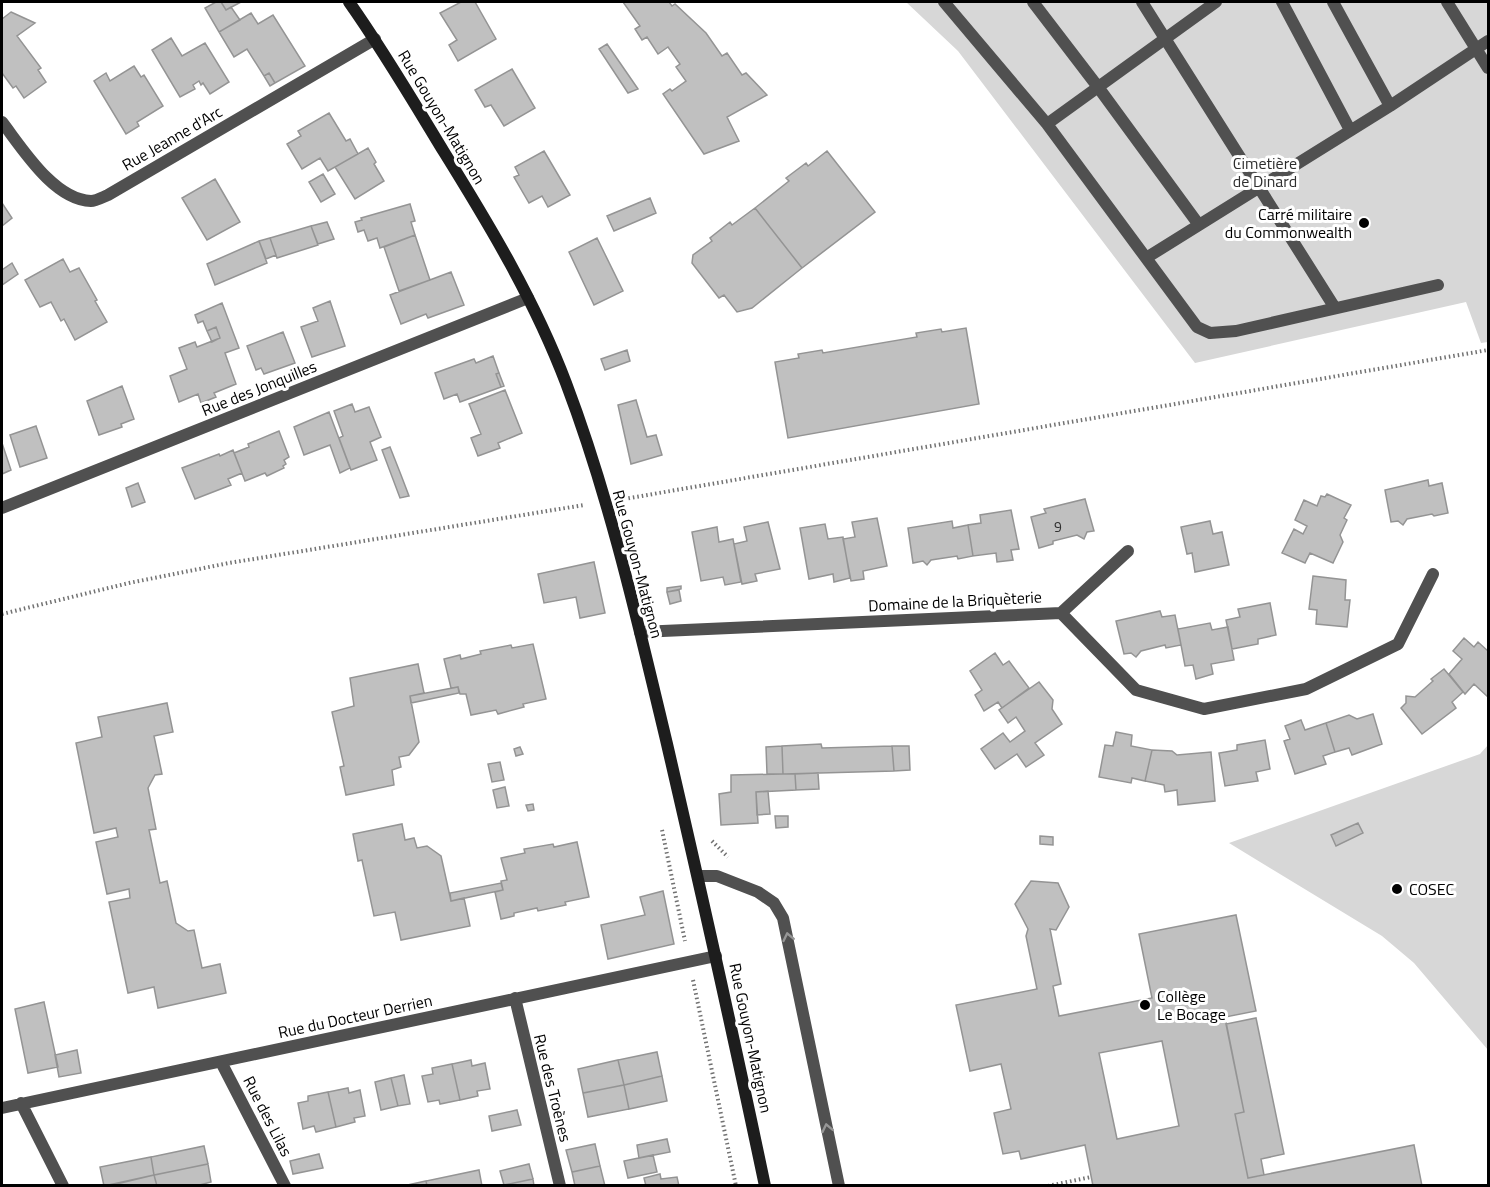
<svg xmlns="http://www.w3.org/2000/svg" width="1490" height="1187" font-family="'Titillium Web',sans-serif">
<rect width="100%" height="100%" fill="#fff"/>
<path fill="#d7d7d7" d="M906 2H1488V342L1481 343 1466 302 1195 363 958 51Z
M1488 745V1050L1414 963 1382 936 1229 843 1480 754Z"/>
<path fill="#c0c0c0" stroke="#949494" stroke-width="1.5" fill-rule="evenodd" d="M216 2H221L226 10 231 7 240 20 219 32 205 8Z
M221 2H241L226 10Z
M461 2H475L496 39 458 61 449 45 457 40 440 13Z
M623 2H669L672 6 675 4 706 33 722 56 727 53 742 75 746 73 767 95 727 117 739 141 704 154 663 94 670 89 672 91 686 81 676 67 680 64 668 47 658 54 647 37 642 40 635 29 640 26Z
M11 12 35 23 17 36 41 68 38 70 46 82 24 98 16 86 13 88 2 73V19Z
M251 13 258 24 273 15 305 66 275 83 269 73 264 76 247 49 234 57 219 32Z
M171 38 182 56 205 43 229 82 210 94 203 83 201 85 199 81 193 85 195 89 180 97 152 50Z
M607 44 638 89 628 93 599 49Z
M134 66 141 77 144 75 163 106 137 122 139 126 126 134 94 81 106 73 110 81Z
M512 69 535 108 504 126 491 105 485 107 475 90Z
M269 73 275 83 270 86 264 76Z
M329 113 346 141 350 139 358 154 328 171 320 158 302 169 287 144 301 136 298 131Z
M368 148 376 162 374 164 384 181 355 199 335 167Z
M544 151 570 195 548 207 542 196 529 203 514 177 519 175 515 167Z
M827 151 875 212 802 268 755 208 789 181 786 178 806 163 808 166Z
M323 174 335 194 321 202 309 182Z
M215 179 240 222 207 240 182 198Z
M650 198 656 213 614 231 607 216Z
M2 203 12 218 2 226Z
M410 204 415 221 411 222 415 235 380 248 377 238 368 241 364 230 358 232 355 222 362 220 361 218Z
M755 208 802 268 752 308 737 312 724 295 719 298 692 263 693 255 712 241 710 238 730 222 732 225Z
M327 222 334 239 318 244 311 226Z
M311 226 318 245 277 258 270 238Z
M415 235 430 280 399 291 384 247Z
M270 238 276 255 266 259 259 241Z
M597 238 623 291 594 305 569 252Z
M259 241 267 263 215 285 207 264Z
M63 259 70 272 79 268 97 300 95 301 107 322 75 340 64 319 61 321 51 302 40 307 25 280Z
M12 263 18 274 2 285V270Z
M451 272 464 305 428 318 426 314 401 324 390 295Z
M330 301 345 346 312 357 301 327 318 321 313 308Z
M222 303 239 348 225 353 236 384 214 393 216 397 201 403 198 394 179 402 170 376 187 369 179 348 195 342 197 347 220 338 216 327 207 331 203 321 198 323 195 315Z
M216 327 220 338 212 342 207 331Z
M966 328 979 404 788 438 775 362 799 358 798 354 822 350 823 353 917 337 916 333 941 329 942 332Z
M283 332 295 363 264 374 261 368 256 370 247 346Z
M627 350 630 361 605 370 601 359Z
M493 356 499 373 496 374 501 387 460 402 457 394 444 399 435 373 474 359 476 363Z
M499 373 504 386 501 387 496 374Z
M122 386 134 419 121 424 122 427 99 435 87 401Z
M505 390 522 433 498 443 500 448 478 456 471 438 481 434 469 404Z
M636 400 647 437 656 435 662 455 631 464 618 405Z
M352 404 355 412 369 407 381 437 370 442 377 460 351 470 339 438 343 436 334 411Z
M329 412 350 468 340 473 330 445 304 455 294 427Z
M36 426 47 458 20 467 10 435Z
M279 431 289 457 284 460 286 464 283 466 284 468 267 476 265 473 245 481 234 453 249 447 248 444Z
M2 443 11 470 2 474Z
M390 447 401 475 409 496 400 498 382 450Z
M233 450 242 473 228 479 231 485 195 499 182 468 219 454 220 456Z
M1428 480 1429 486 1442 483 1448 513 1434 516 1432 514 1407 519 1403 525 1398 521 1391 522 1385 490Z
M138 483 145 502 132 507 126 488Z
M1327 494 1351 505 1344 518 1347 520 1340 535 1343 542 1333 563 1310 553 1305 563 1282 553 1294 529 1303 534 1307 526 1295 520 1304 500 1317 506 1321 496 1325 497Z
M1085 499 1094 531 1087 532 1084 539 1077 535 1053 541V544L1039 548 1031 517 1046 513 1044 509Z
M1011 510 1019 549 1011 550 1013 560 997 562 996 553 973 556 968 525 981 523 980 515Z
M877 518 887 566 863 571 864 579 851 581 843 539 855 537 852 522Z
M952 521 953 528 968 525 973 556 958 559 957 556 931 560 927 565 923 561 913 563 908 528Z
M1210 521 1213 534 1222 532 1229 565 1195 572 1192 553 1187 554 1181 527Z
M768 522 780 569 755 574 757 581 742 584 734 544 747 541 744 527Z
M825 524 828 539 843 537 850 578 834 582 833 574 809 579 800 528Z
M717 527 719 542 733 539 741 582 725 585 723 577 701 581 692 532Z
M594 562 605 613 580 618 576 597 544 603 538 574Z
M1313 576 1346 580 1345 600H1350L1347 627 1316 624 1317 610 1309 609Z
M681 586V589L667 592V588Z
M679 590 681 601 670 604 667 592Z
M1270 603 1276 635 1258 639V644L1232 649 1226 620 1240 617 1238 609Z
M1160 611 1162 617 1175 615 1181 645 1166 648 1165 645 1141 651 1136 657 1131 653 1124 654 1116 621Z
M1210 623 1212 630 1228 627 1234 660 1211 664 1213 674 1196 679 1193 665 1185 666 1178 629Z
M1464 638 1474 647 1478 642 1488 651V697L1474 684 1465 694 1449 674 1462 659 1453 651Z
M533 644 546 699 523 704 524 707 498 714 496 710 471 715 466 694H460L458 687 451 688 444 659 460 655 461 659 481 654 480 651 511 645 512 648Z
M995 653 1003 665 1009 661 1029 688 1002 708 998 702 984 711 975 695 982 690 970 671Z
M418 664 424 693 410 696 419 742 409 755 399 757 401 767 392 770 394 785 346 795 340 767 344 766 332 712 354 706 350 678Z
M1444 669 1463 692 1452 702 1456 708 1422 734 1401 708 1406 703V696L1415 697 1433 681 1431 679Z
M1039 682 1053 700 1052 709 1062 724 1035 743 1044 755 1026 767 1017 754 995 769 981 749 1003 733 1010 742 1025 731 1016 717 1008 723 999 710Z
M458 687 459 693 411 703 410 696Z
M167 703 173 732 154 736 162 774 155 775 148 788 156 829 149 830 160 883 167 881 176 923 188 931 194 930 202 968 220 964 226 993 158 1008 154 987 128 993 109 902 130 898 129 889 107 894 96 842 118 837 116 828 94 833 76 743 102 737 98 717Z
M1373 714 1382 744 1352 755 1349 748 1335 752 1326 723 1349 715 1357 719Z
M1301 720 1305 730 1326 723 1335 752 1323 756 1326 764 1295 774 1284 741 1290 739 1285 726Z
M1116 732 1132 735 1131 746 1152 750 1145 781 1132 778 1131 783 1099 777 1105 745 1113 746Z
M1265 740 1270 769 1256 772 1258 781 1225 786 1219 753 1237 750V745Z
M821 744 822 748 892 746 894 771 783 774 782 746Z
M782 746 783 774H767L766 747Z
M892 746H909L910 770 894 771Z
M520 747 523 754 516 756 514 749Z
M1152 750 1172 751 1177 755 1211 752 1215 801 1178 805 1177 790 1165 792 1164 785 1145 781Z
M500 762 504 780 492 782 488 764Z
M818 773 819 789 796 790 795 774Z
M783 774H795L796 790 756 792 758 823 721 825 719 794 731 792V775Z
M505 787 509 806 497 808 493 790Z
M768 791 770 814 757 815 756 792Z
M533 804 534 810 528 811 526 805Z
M775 816H788V827L776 828Z
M1358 823 1363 833 1336 846 1331 835Z
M402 824 405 840 414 838 417 848 427 846 441 856 451 901 464 898 470 926 401 940 395 912 374 916 362 860 358 861 353 834Z
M1040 836 1053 837V845L1040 844Z
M577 842 589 897 565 902 566 905 538 911 537 908 514 913V916L501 919 495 892 503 890 501 881 507 880 501 858 525 853 524 849 553 844 554 847Z
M1031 881 1058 883 1069 907 1056 930 1050 929 1061 984 1053 986 1059 1016 1152 998 1139 934 1236 915 1256 1011 1225 1017 1244 1112 1235 1114 1248 1178 1414 1145 1422 1186H1093L1085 1145 1021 1159 1019 1151 1003 1154 994 1113 1011 1109 1001 1064 970 1071 956 1005 1037 989 1026 936 1028 929 1015 904ZM1162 1041 1179 1126 1117 1139 1099 1053Z
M501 883 503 890 451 901 450 893Z
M663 891 674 944 608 959 601 925 645 915 640 897Z
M44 1002 58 1067 28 1073 15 1009Z
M1256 1018 1284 1154 1261 1159 1264 1175 1248 1178 1235 1114 1244 1112 1226 1024Z
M77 1050 81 1073 59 1077 55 1055Z
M657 1052 662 1076 624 1085 618 1060Z
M471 1060 472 1066 485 1063 490 1089 477 1091 478 1096 460 1100 452 1064Z
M618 1060 624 1085 583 1093 578 1069Z
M452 1064 460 1100 440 1104 439 1100 428 1102 422 1076 433 1074 432 1068Z
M404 1075 410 1104 398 1106 391 1078Z
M662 1076 667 1101 629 1109 624 1085Z
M391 1078 398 1106 381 1110 375 1082Z
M624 1085 629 1109 588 1117 583 1093Z
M348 1088 349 1093 360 1090 365 1116 354 1118 355 1122 336 1127 328 1092Z
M328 1092 336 1127 316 1132 314 1126 303 1129 298 1103 308 1101V1096Z
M517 1110 521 1125 492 1131 489 1116Z
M667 1139 670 1152 639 1158 637 1145Z
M595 1144 600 1166 572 1172 566 1150Z
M204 1146 208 1164 154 1175 151 1157Z
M319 1154 323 1168 293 1174 290 1161Z
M653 1155 657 1172 628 1178 624 1161Z
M151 1157 154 1175 104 1186 100 1167Z
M208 1164 211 1182 196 1186H157L154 1175Z
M529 1164 533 1179 504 1185 500 1171Z
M600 1166 605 1186H575L572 1172Z
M479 1170 482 1186H427L426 1181Z
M660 1174 661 1179 677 1177 679 1186H646L644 1178Z
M154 1175 157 1186H108Z
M533 1179 534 1186H504V1185Z
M426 1181 427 1186H403Z"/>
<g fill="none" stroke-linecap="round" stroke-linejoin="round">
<path stroke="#727272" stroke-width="4" stroke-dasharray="1.5 3" stroke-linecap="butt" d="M624 499 1488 350
M2 614 129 583 229 563 584 505
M662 830 685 941
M712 841 728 857
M693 980 736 1186
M1048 1186 1091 1177"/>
<path stroke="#505050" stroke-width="12" d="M944 2 1047 124 1197 327 1210 333 1236 331 1438 285
M1033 2 1098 87 1199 225
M1142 2 1335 308
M1282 2 1350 130
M1333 2 1390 106
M1447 2 1488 68
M1047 124 1216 2
M1146 258 1390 106 1488 41
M698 876H717L758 892 774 903 783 918 839 1186"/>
<path stroke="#505050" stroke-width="12" d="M2 122C22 148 54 200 91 201 96 201 103 197 108 195L375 39
M2 508 528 298
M1061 613 1128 551
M640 632 1061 613 1136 690 1204 709 1306 689 1398 644 1433 574
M515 998 560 1186
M221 1062 285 1186
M21 1103 63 1186
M2 1108 716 956"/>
<path stroke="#1d1d1d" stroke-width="12" d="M349 2C383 50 413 101 444 152 490 226 535 301 566 383 610 499 638 623 667 744 701 891 734 1038 765 1186"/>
</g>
<defs><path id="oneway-chevron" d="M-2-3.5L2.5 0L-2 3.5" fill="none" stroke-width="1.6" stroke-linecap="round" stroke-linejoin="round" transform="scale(1.5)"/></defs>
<g stroke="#969696">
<use href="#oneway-chevron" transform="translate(788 937) rotate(-102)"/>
<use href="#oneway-chevron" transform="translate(827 1128) rotate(-102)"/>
</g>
<g fill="#000" stroke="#fff" stroke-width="2">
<circle cx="1364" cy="223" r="6"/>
<circle cx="1397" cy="889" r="6"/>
<circle cx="1145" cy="1005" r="6"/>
</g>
<g text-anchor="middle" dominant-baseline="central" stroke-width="6" stroke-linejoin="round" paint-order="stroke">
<g font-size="14" fill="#303030">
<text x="1058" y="526">9</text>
</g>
<g font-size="16" fill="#000" stroke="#fff">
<text transform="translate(442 117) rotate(59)">Rue Gouyon-Matignon</text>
<text transform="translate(172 138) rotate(-30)">Rue Jeanne d'Arc</text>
<text transform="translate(259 388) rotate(-22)">Rue des Jonquilles</text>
<text transform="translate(638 564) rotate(75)">Rue Gouyon-Matignon</text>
<text transform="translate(955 601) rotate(-3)">Domaine de la Briquèterie</text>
<text transform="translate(355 1016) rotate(-12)">Rue du Docteur Derrien</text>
<text transform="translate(751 1038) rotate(78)">Rue Gouyon-Matignon</text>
<text transform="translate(553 1088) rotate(76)">Rue des Troènes</text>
<text transform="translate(268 1116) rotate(63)">Rue des Lilas</text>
</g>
<g font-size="16" fill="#2e2e2e" stroke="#fff">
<text x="1265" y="163">Cimetière<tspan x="1265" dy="18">de Dinard</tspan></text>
</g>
<g font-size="16" fill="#000" stroke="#fff" text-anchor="start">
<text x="1352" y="214" text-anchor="end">Carré militaire<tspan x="1352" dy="18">du Commonwealth</tspan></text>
<text x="1409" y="889">COSEC</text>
<text x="1157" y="996">Collège<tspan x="1157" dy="18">Le Bocage</tspan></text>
</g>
</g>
<rect width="1490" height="1187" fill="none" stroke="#000000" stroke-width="6"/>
</svg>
